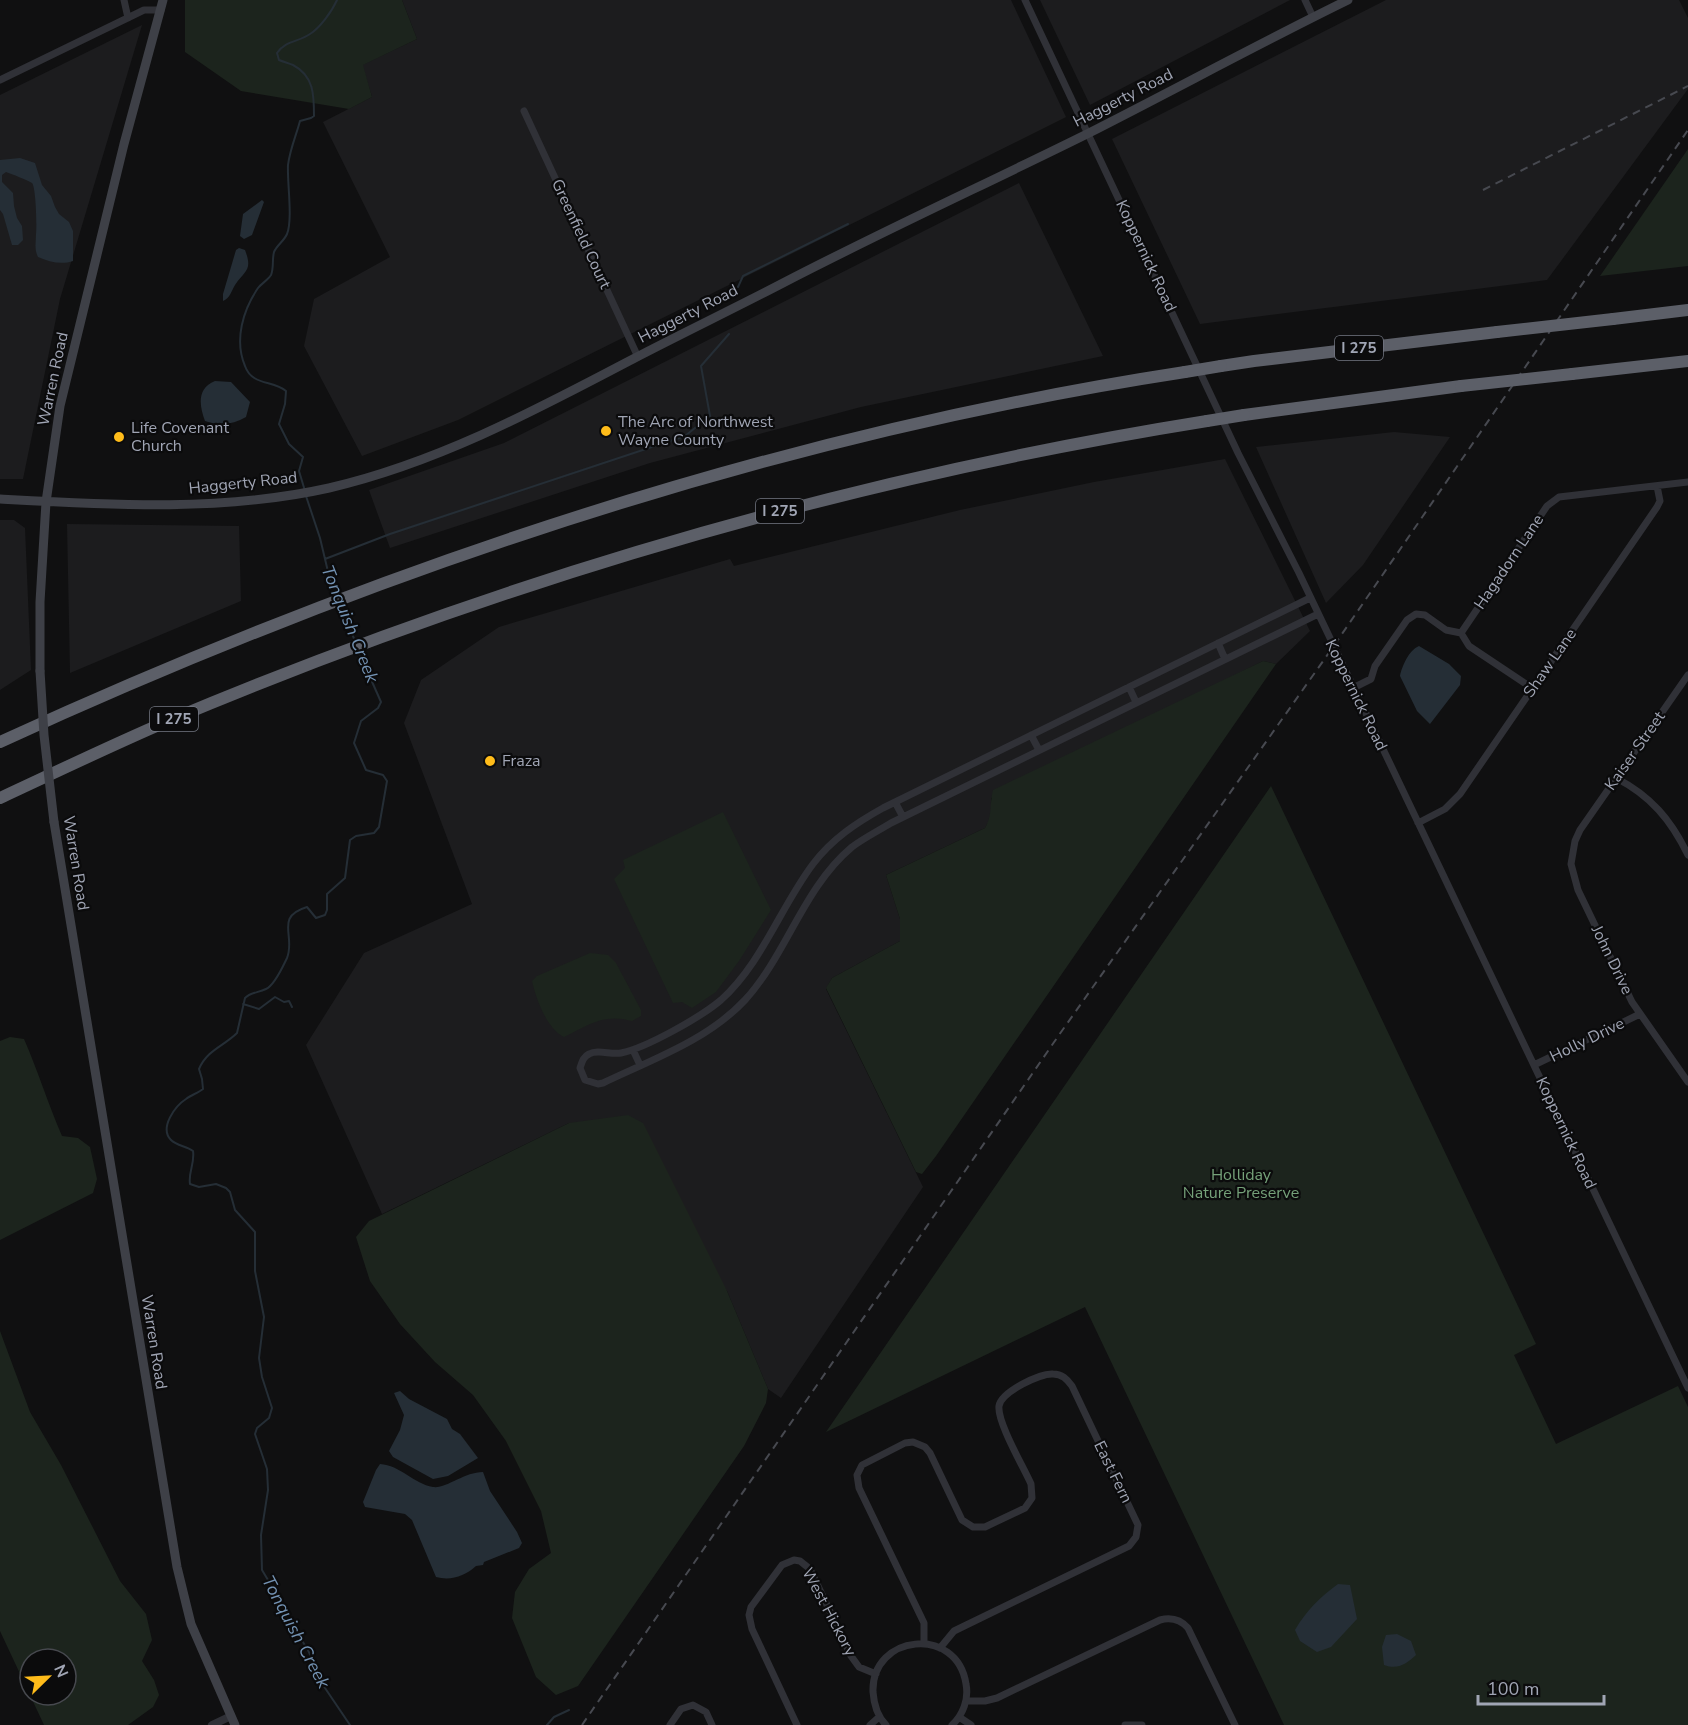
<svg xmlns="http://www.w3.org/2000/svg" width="1688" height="1725" font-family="'Nunito Sans',sans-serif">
<rect width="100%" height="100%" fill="#101011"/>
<path fill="#1c1c1e" d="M402 0H1011L1066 117 458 420 362 456 304 346 314 299 390 257 323 122 372 97 362 65 417 39Z
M1040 0H1290L1090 105Z
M1386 0H1679L1688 18V89L1547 280 1200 324 1112 139Z
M142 25 60 299 23 479H0V95Z
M1019 183 1103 356 861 407 650 463 390 548 369 490 504 443Z
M1394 432 1450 437 1363 565 1326 603 1256 447Z
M1225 459 1310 631 1276 664 1263 661 991 798 992 816 985 828 886 875 900 919V941L832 978 826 989 923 1187 781 1398 768 1389 727 1291 569 1123 382 1214 306 1045 364 953 472 904 404 723 421 680 499 627 730 559 734 566 960 510 1094 482Z
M0 520H14L25 528 31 670 0 690Z
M67 524 239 526 241 601 70 673Z"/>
<path fill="#1c241d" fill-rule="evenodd" d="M185 0H402L417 39 363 65 372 97 349 109 241 91 185 52Z
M1688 149V266L1600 276Z
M1263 661 1276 664 936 1156 922 1174 916 1172 826 988 832 978 900 941V919L886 875 985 828C993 814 989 806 993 790Z
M1271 786 1536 1344 1514 1355 1556 1444 1678 1386 1688 1407V1725H1284L1085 1307 826 1432Z
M723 812 771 910 739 961 716 992 692 1008 682 1002 673 1003 614 879 625 868 623 860Z
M590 953 608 955 616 963 641 1010V1016L632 1021C604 1013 588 1025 564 1037 547 1029 536 999 532 981L537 976Z
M10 1037 24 1039C38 1071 48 1104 62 1136L78 1138 90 1147 97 1179 93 1193 0 1240V1041Z
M628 1115 643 1123 727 1291 768 1389 766 1403 744 1446 578 1686 556 1695 536 1677 512 1618 515 1592 529 1569 551 1553 541 1511 506 1441 473 1395 435 1362 400 1324 370 1281 356 1237 369 1221 569 1123Z
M0 1331 30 1412 61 1465 120 1581 146 1614 152 1640 142 1661 154 1680 159 1695 153 1707 128 1725H44L0 1631ZM30 1659H66V1695H30Z"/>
<path fill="#252e36" d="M20 158 35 163 42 185 51 196 55 207 59 214 69 222 73 231V261C62 265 49 262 38 257 34 249 36 242 36 234 37 227 36 187 32 183 27 180 12 174 6 172L2 175V182L13 193 14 206 17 218 22 226 23 240 18 245H12L3 214 0 210V160Z
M262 200 264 202 252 235 244 239 240 236 243 214Z
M239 248 245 250C253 271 245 270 235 285 231 292 230 298 223 301V294L236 250Z
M215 381 231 382 250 402 246 417C233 425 219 426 205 421 199 405 197 388 215 381Z
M1419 646 1449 664 1461 676 1460 685 1430 724 1417 711 1400 676C1402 666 1409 650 1419 646Z
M400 1391 409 1399 447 1419 452 1429 460 1434 478 1458 448 1476 433 1479 393 1457 389 1451 400 1430 404 1415 394 1393Z
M380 1464C400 1465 414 1484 433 1487 446 1489 464 1472 483 1472L490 1491 517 1532 522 1543 519 1548 484 1562 483 1565 476 1566C465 1576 451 1581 436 1577L412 1520 405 1514 365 1507 363 1502 376 1470Z
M1338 1584 1350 1585 1357 1619 1331 1647 1317 1652 1300 1641 1295 1630C1306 1611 1320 1597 1338 1584Z
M1397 1634 1411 1641 1416 1655C1406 1664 1398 1670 1384 1665L1382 1647 1386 1635Z"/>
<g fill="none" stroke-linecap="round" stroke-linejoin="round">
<path stroke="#252e36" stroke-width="2" d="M738 287 743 276 848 224
M305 491 299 471 303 457 289 444 279 424 285 404 286 391C273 380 252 386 245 366 234 340 243 310 258 288 262 283 268 280 271 275 274 268 272 259 274 252 277 245 284 241 287 234 293 219 287 182 288 165 290 149 296 136 300 121L311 118 314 116C314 95 314 76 293 65 288 63 284 62 279 60L277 53C286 40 299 42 310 34 320 28 332 11 337 0
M306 496 320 538 330 580 336 597
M325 559 390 534 685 436 710 416 701 366 729 334
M340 605 355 641
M243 1004 259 1009 275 997 284 1002 289 1001 292 1007
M350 1725 325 1688 308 1650 290 1622 280 1600 262 1570 261 1535 268 1490 267 1469 255 1434 257 1428 269 1418 272 1408 262 1377 259 1358 264 1317 255 1271V1232L235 1210 230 1192 226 1188 216 1184 199 1187 190 1184C188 1173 195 1163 193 1151 186 1146 177 1146 171 1140 159 1128 175 1106 186 1099 191 1095 198 1093 203 1089L202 1079 199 1069C207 1050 224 1046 237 1033L245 998C251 992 258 993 266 989 275 985 283 966 287 958 296 936 274 917 307 907L316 918 325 915 327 910V894L345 878 350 840 356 836 374 833 379 827 387 781 383 775 366 770 354 743 361 721 378 708 381 702 358 650
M547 1725 554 1717 569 1710"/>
<path stroke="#303137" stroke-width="7" d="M124 0 128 18
M1025 0 1238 453 1299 573 1688 1388
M1305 0 1313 17
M0 80 144 10H161
M524 111 638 357
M1310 598 883 808C856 823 832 839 813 864 780 908 762 963 721 1000 701 1017 646 1048 621 1053 611 1055 598 1049 589 1054 583 1057 582 1062 580 1068L585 1080 598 1084 603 1083C651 1060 708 1040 745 1000 787 954 803 888 852 847 864 838 878 831 891 823L1318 614
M1218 643 1225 659
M1688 675 1580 830 1575 841 1571 864 1578 890 1632 1002 1688 1082
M1129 687 1136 702
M1353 688 1371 679 1375 666 1407 620 1416 614 1425 615 1446 630 1461 633
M1532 688 1469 646 1461 633 1547 506 1559 497 1688 482
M1031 735 1039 750
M1616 778C1651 796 1671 820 1688 855
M895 802 903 817
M1418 823 1445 809 1460 794 1657 507 1660 501 1657 486
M633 1050 640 1065
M1534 1065 1640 1014
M924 1643V1623L859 1488 857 1475 862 1465 905 1443 913 1442 925 1447 930 1453 962 1520 973 1527H985L1025 1508 1032 1498 1031 1484C1024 1468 997 1422 999 1406 1001 1392 1040 1373 1053 1374 1062 1374 1067 1379 1072 1386L1138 1525 1136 1537 1129 1546 954 1631 940 1648
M966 1701H985L997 1698 1160 1620C1171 1617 1180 1619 1188 1628L1235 1725
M959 1717 971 1725
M670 1725 681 1709 693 1705 706 1712 712 1725
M797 1725 752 1629 749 1615 751 1607 782 1565 794 1560 800 1561 810 1569 851 1656 859 1667 876 1674
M870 1725 879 1717
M886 1725C877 1716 874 1705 873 1692 871 1634 957 1625 966 1684 969 1699 963 1715 952 1725
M1125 1725H1142"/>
<path stroke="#303137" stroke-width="8" d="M212 1725 231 1716"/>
<path stroke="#3e4047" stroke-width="9" d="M0 499C109 505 222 512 329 488 437 463 536 410 633 359 683 333 733 309 783 283 883 231 986 184 1087 134 1174 90 1260 43 1348 0
M40 671V602L46 502 60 406 124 144 163 0
M54 822 177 1567 191 1624 235 1725"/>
<path stroke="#5c5f68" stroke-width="12" d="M1613 319 1688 310
M1221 366 1254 361 1497 332
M1572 374 1688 361
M1244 415 1461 386
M0 742C377 569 774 435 1185 372
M0 798C56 772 112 745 168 721 501 581 850 478 1207 421"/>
<path stroke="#474950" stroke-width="2" stroke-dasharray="8 6" stroke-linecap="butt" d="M1483 190 1688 86
M582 1725 1059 1035 1333 647 1688 130"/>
<path stroke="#3e4047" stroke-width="9" d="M40 671 44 735 54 822"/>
<path stroke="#5c5f68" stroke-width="12" d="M1497 332 1613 319
M1185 372 1221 366
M1461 386 1572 374
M1207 421 1244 415"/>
</g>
<g fill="#ffbc1a" stroke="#0b0b0c" stroke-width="2">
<circle cx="606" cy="431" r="6"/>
<circle cx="119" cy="437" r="6"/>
<circle cx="490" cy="761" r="6"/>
</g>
<g text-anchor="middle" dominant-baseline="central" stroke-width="4.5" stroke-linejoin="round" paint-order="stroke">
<g fill="#0b0b0c" stroke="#737782" stroke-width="1.5">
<rect x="1335" y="336" width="48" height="24" rx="4.5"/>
<rect x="756" y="499" width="48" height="24" rx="4.5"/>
<rect x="150" y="707" width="48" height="24" rx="4.5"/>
</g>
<g font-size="15" font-weight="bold" fill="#a0a5b4">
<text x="1359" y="348">I 275</text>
<text x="780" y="511">I 275</text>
<text x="174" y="719">I 275</text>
</g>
<g font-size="16" fill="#a0a5b4" stroke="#0b0b0c">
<text transform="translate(1123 98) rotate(-27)">Haggerty Road</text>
<text transform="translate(581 234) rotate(65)">Greenfield Court</text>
<text transform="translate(1146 256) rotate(65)">Koppernick Road</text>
<text transform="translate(688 314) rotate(-27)">Haggerty Road</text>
<text transform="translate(53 379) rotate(-78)">Warren Road</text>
<text transform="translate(243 483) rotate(-6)">Haggerty Road</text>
<text transform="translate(1509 562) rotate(-56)">Hagadorn Lane</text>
<text transform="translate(1550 663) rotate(-55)">Shaw Lane</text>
<text transform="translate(1356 695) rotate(64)">Koppernick Road</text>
<text transform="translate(1635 751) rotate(-55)">Kaiser Street</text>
<text transform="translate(76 863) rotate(81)">Warren Road</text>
<text transform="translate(1612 960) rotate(64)">John Drive</text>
<text transform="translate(1587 1040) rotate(-26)">Holly Drive</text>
<text transform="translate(1566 1133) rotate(65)">Koppernick Road</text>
<text transform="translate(154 1342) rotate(81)">Warren Road</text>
<text transform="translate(1113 1472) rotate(64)">East Fern</text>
<text transform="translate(829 1612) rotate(62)">West Hickory</text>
</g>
<g font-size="16" fill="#a0a5b4" stroke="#0b0b0c" text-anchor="start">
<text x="618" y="422">The Arc of Northwest<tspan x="618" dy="18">Wayne County</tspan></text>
<text x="131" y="428">Life Covenant<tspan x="131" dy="18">Church</tspan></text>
<text x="502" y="761">Fraza</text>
</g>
<g font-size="16" fill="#75a179" stroke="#0b0b0c">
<text x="1241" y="1175">Holliday<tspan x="1241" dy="18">Nature Preserve</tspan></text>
</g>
<g font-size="18" font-style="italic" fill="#7392b3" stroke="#0b0b0c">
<text transform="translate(350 624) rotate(68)">Tonquish Creek</text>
<text transform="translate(296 1632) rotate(62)">Tonquish Creek</text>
</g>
</g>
<g transform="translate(48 1677) rotate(66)"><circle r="28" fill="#0b0b0c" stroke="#47494f" stroke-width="1.5"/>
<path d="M0-4.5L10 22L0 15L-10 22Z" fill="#ffbc1a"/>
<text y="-9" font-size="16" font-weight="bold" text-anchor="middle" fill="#a0a5b4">N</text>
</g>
<path d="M1478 1695v9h126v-9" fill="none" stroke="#a0a5b4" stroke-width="3"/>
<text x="1487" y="1695" font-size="18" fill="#a0a5b4" stroke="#0b0b0c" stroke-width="4.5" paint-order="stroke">100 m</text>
</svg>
